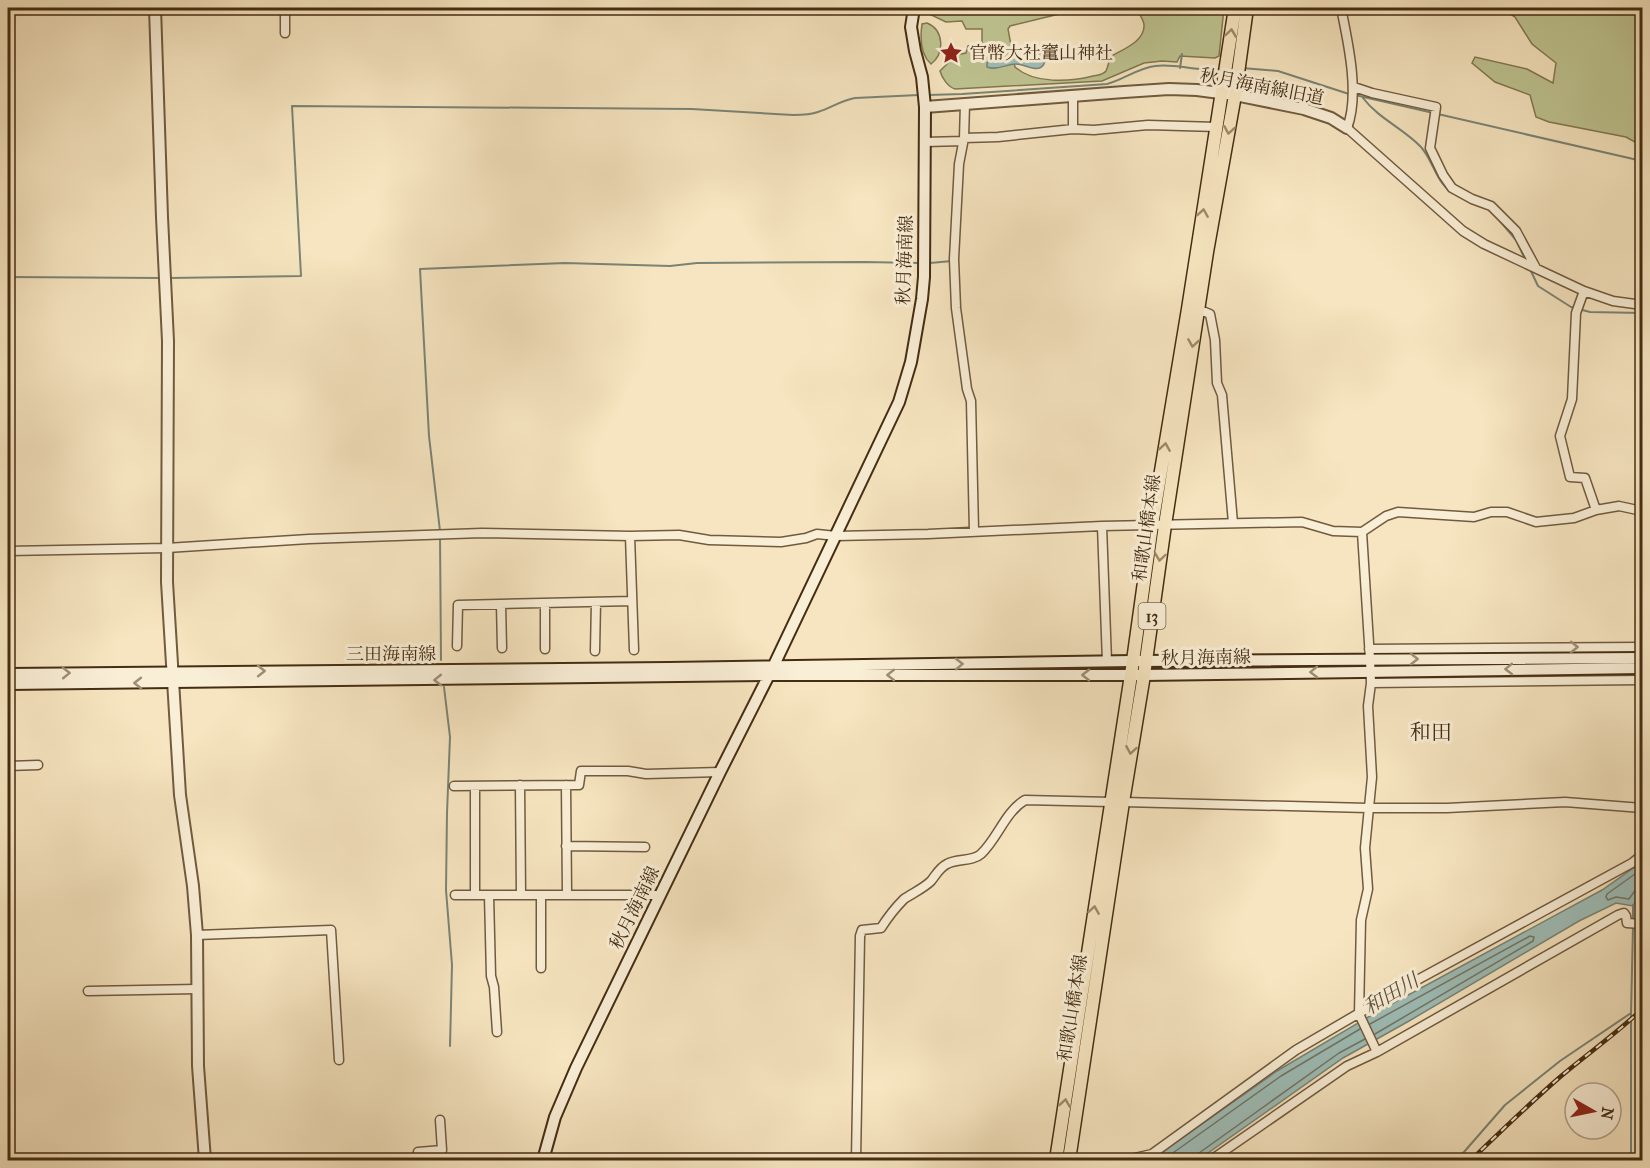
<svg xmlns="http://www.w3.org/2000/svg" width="1650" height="1168" font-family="'IM FELL French Canon','Noto Serif JP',serif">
<rect width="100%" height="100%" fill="#f6e5c0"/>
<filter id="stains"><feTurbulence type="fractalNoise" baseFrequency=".00333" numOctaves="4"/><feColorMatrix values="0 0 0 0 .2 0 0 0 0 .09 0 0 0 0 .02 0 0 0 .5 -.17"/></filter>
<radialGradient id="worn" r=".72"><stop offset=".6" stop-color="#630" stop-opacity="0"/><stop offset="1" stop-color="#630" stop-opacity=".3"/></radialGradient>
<path fill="#bec491" stroke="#827852" stroke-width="1.5" d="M924 8H1062L1059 14 1010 26 1008 29 1015 67C1034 84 1069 82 1093 76 1097 75 1103 75 1106 71 1108 67 1109 61 1110 57 1121 50 1145 42 1144 25 1144 20 1138 13 1137 8H1224L1219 56 1215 58 1180 56 1177 62 1162 61 1144 63 1102 81 955 89C948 87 942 78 940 71L949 62 950 56 966 53 968 46 982 43V29H966L962 21 946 22 927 13Z
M1501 8H1642V146L1626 137 1549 122 1536 117 1530 95 1495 82 1472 63 1475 57 1527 69 1553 83 1556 63 1532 44 1515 17Z
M927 23C944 30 945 53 931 64 920 54 920 38 922 24Z"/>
<path fill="#9ebeb8" stroke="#7a8476" stroke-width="1.5" d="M1044 52C1046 57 1047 55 1045 61 1041 76 1026 64 1016 64 1006 64 997 71 987 67V63L990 60Z
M1642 862V889L1633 906 1616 903 1579 921 1409 1021 1343 1058 1198 1160H1151L1277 1071 1375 1013 1602 890Z"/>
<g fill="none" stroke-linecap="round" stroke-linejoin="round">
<path stroke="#727665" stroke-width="1.5" d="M1642 869 1607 894 1606 897 1608 900 1616 897 1629 899 1636 889 1642 887
M1370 1024 1530 936 1534 937 1533 941 1375 1034
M1163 1160 1281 1076 1360 1029
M1196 1160V1156L1199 1153 1339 1053 1365 1039"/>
<path stroke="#7a8476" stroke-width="2" d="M1180 68 1182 54
M1242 68 1278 71 1349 94
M928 95 962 94 1107 84C1123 80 1138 68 1155 66 1176 63 1198 72 1221 69
M1355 95 1642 161
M1363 98C1379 119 1403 128 1421 147 1435 163 1436 186 1457 195
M1494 214 1516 240 1526 261
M930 263 952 261
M1530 269 1538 286 1571 307 1590 312 1642 313
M8 277 161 278
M169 278 301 276 292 106 692 109 793 115C802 115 810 115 818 112 831 108 842 100 855 98L919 95
M440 531 429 436 420 269 565 263 670 266 697 263 864 262 919 263
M440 536 441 660
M444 687 450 737 447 813 446 890 452 965 450 1046
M1633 921V905
M1457 1160 1505 1105 1560 1061 1631 1013
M1631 1160V1013L1633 926"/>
<g stroke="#715b3e" stroke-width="11">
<path id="minor" d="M1341 8C1348 42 1360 95 1347 128L1463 231 1484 244 1584 291 1613 301 1642 305
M285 33V8
M1354 87 1372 93 1436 107 1430 148 1443 175 1452 188 1472 199 1491 206 1516 231 1536 268
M965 104 964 138 959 164 954 259 956 308 967 389 971 401 974 531
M1073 129V96
M964 138 998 137 1073 129 1094 130 1148 125 1217 127
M925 142 963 141
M1584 291 1576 313 1572 399 1560 436 1570 477 1585 478 1596 510
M1195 310 1205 312 1210 314 1215 340 1217 383 1222 395 1233 523
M1102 526 1107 662
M630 536 634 650
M8 551 167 548 309 539 482 533 630 536 679 535 709 540 781 542 806 538 817 534 836 536 928 534 1102 526 1302 522 1333 531 1362 532 1386 516 1398 512 1474 517 1491 512H1507L1536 522 1574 518 1596 510 1619 506 1642 511
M501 604 502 648
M457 646 458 605 632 601
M545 649V603
M1369 649 1642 647
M595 651 596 602
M1371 683 1642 680
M8 766 38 765
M520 785 521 895
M566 785 567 894
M454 786 579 785 581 771H628L646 774 720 772
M475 786V895
M1123 802 1368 808H1447L1565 802 1642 808
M566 846 645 847
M455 895H660
M489 895 491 976 494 987 497 1032
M197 935 331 930 339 1060
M541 968V895
M88 991 197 989
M8 1013 9 1022 8 1025
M1377 1052 1618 915 1624 913 1626 916 1627 923 1641 924 1642 916
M418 1160V1152L442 1150 440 1120
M856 1160 860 936 862 930 881 928C888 917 895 908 904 899 913 893 924 888 931 881 936 875 939 868 947 864 957 858 972 862 981 854 998 838 1005 812 1025 800L1111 802
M1126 1160 1152 1154 1296 1050 1397 991 1632 863 1642 855
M1211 1160 1347 1066 1377 1052 1359 1014 1361 920 1368 889 1365 848 1372 777 1368 706 1371 683 1370 659 1362 532"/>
</g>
<g stroke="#715b3e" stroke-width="14">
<path id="tertiary" d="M155 8 162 217 168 341 167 582 180 795 193 886 197 935 198 1066 205 1160
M925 107 1124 92 1169 89 1197 90 1235 95 1304 109 1331 118 1347 128"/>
</g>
<g stroke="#452d12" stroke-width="14">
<path id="secondary" d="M8 674 669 668 1132 661 1642 658
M8 684 769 675H1144L1642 668
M543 1160 555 1117 576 1068 720 772 774 665 899 402 911 362 922 299 924 277 925 107 922 77 915 51 911 27 914 8"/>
</g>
<g stroke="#452d12" stroke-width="15">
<path id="primary" d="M1056 1160 1131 675 1152 525 1188 309 1235 8
M1069 1160 1123 802 1144 675 1165 525 1207 252 1235 95 1247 8"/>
</g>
<use href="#minor" stroke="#f9eed6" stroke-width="8"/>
<use href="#tertiary" stroke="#f9eed6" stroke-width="10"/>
<use href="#secondary" stroke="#f9eed6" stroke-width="10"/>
<use href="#primary" stroke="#f6e5c0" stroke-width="12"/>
<g stroke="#452d12" stroke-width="4.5">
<path id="rail" d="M1471 1160C1500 1132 1529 1104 1560 1077 1587 1054 1616 1034 1642 1009"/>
</g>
<use href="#rail" stroke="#f9eed6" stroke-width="2" stroke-dasharray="7" stroke-linecap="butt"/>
</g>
<defs><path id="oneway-chevron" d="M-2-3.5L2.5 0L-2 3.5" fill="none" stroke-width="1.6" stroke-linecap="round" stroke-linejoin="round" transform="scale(1.5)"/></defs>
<g stroke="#9e8969">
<use href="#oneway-chevron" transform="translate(1231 33) rotate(-82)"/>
<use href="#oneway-chevron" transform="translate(1229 130) rotate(100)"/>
<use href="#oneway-chevron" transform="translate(1203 213) rotate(-81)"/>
<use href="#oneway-chevron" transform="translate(1193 343) rotate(99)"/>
<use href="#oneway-chevron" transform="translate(1165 447) rotate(-81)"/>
<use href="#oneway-chevron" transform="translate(1160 557) rotate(98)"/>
<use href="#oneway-chevron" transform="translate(1131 750) rotate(100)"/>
<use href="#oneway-chevron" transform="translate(1094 910) rotate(-81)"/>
<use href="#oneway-chevron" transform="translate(1065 1103) rotate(-81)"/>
</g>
<g stroke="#9f8e74">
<use href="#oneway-chevron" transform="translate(1574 647)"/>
<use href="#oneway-chevron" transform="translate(1414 659)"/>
<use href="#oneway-chevron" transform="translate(959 664) rotate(-1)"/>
<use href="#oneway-chevron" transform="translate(1509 669) rotate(179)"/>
<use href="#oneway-chevron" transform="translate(261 671)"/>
<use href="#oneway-chevron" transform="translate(1314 672) rotate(179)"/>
<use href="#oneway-chevron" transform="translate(66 673) rotate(-1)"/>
<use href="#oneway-chevron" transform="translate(891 675) rotate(180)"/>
<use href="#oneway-chevron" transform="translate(1086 675) rotate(180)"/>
<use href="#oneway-chevron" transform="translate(438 680) rotate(179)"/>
<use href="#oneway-chevron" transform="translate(138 683) rotate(180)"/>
</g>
<defs>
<g id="sight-bare" transform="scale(1.8)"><path d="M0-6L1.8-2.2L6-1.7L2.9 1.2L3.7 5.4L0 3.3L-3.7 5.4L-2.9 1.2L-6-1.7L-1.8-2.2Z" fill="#8f2418" stroke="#f9eed6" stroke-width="2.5" paint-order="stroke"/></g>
</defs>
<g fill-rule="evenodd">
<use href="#sight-bare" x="951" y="53"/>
</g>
<g text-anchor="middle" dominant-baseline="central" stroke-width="6" stroke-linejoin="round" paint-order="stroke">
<rect fill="#f9eed6" stroke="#7b674d" stroke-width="1.5" x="1138.5" y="603" width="27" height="26" rx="4.5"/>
<g font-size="16" font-weight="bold" fill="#452d12">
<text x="1152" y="616">13</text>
</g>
<g font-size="18" fill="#452d12" stroke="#f9eed6" text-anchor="start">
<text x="969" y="53">官幣大社竃山神社</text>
</g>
<g font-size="18" fill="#452d12" stroke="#f9eed6">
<text transform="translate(1262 87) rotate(11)">秋月海南線旧道</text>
<text transform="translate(905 260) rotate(-88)">秋月海南線</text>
<text transform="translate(1147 528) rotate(-82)">和歌山橋本線</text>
<text x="391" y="654">三田海南線</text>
<text transform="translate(1206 658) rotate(-1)">秋月海南線</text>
<text transform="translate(635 908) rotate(-64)">秋月海南線</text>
<text transform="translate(1073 1008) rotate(-81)">和歌山橋本線</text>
</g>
<g font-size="20" font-style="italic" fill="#5b513c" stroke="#f9eed6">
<text transform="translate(1391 994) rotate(-31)">和田川</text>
</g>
<g font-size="21" fill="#452d12" stroke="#f9eed6">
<text x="1431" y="732">和田</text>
</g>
</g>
<rect width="1650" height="1168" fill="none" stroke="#f6e5c0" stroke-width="30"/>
<rect x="9" y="9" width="1632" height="1150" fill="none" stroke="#452d12" stroke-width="3"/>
<rect x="15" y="15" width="1620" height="1138" fill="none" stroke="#452d12" stroke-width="1.5"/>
<g transform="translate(1593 1111) rotate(99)"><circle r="28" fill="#f9eed6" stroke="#b1a188" stroke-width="1.5"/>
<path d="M0-4.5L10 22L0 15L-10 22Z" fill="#8f2418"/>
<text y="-9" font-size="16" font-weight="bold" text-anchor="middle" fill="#452d12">N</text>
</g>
<rect width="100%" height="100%" filter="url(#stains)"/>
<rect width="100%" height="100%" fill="url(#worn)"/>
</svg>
